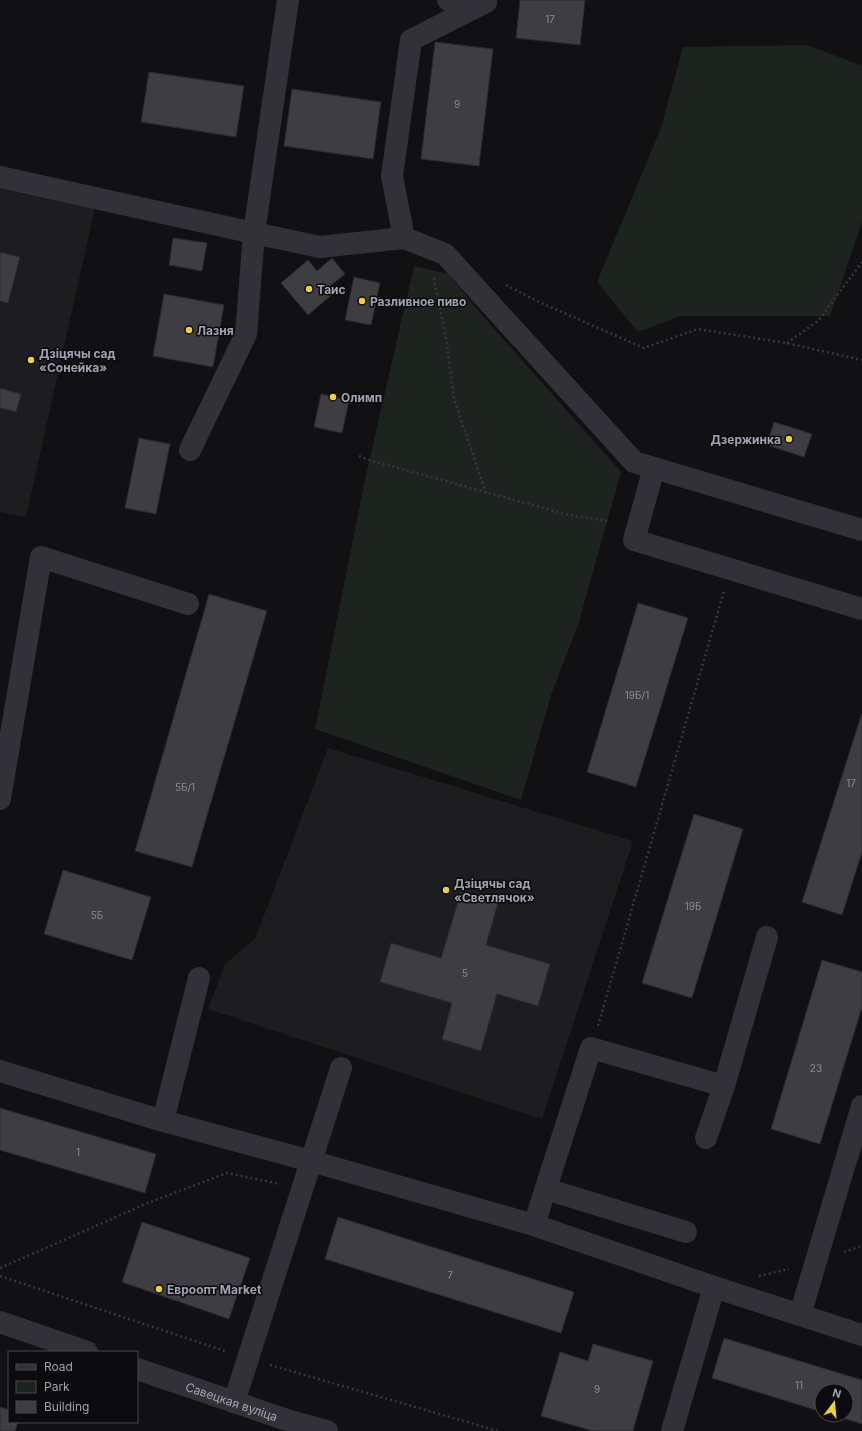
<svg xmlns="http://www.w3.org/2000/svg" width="862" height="1431" font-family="Inter,sans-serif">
<rect width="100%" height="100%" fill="#111012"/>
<path fill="#1d1c1f" d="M0 189 95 208 26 517 0 512Z
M328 748 633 841 542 1119 208 1009 225 964 255 939Z"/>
<path fill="#1d241f" d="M808 45 862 66V222L830 316H680L638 332 597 282 661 128 683 47Z
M414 266 448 274 482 315 621 472 578 625 551 695 521 800 315 729 364 484Z"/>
<path fill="#3d3d42" stroke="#2b2a2e" d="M520 0H585L580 45 516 38Z
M435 42 493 49 479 166 421 159Z
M149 72 244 86 236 137 141 122Z
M292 89 381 102 373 159 284 146Z
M173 238 207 243 202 271 169 265Z
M0 252 20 257 8 303 0 301Z
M332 258 345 274 330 286 335 292 308 315 281 283 308 260 317 271Z
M354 277 380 283 371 325 345 320Z
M164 294 224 305 213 367 153 356Z
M0 388 21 394 16 412 0 408Z
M321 394 349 400 342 433 314 427Z
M774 422 812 434 804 457 767 445Z
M139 438 170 444 156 514 125 508Z
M209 594 267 611 192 867 135 851Z
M638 603 688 618 636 787 587 772Z
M862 713V852L842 915 802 902Z
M694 814 743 829 692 998 642 983Z
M63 870 151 897 132 960 44 934Z
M461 892 498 903 486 945 550 964 538 1006 497 994 481 1051 442 1039 452 1003 380 982 391 943 441 958Z
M822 960 862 972V1007L820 1144 771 1129Z
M0 1108 156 1154 145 1193 0 1150Z
M338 1217 574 1292 561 1333 325 1259Z
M142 1222 250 1258 229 1319 122 1282Z
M724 1338 862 1380V1424L833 1415H846V1391H822V1412L712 1378Z
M593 1344 653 1361 633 1431H593L541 1416 560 1352 588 1361Z
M0 1407 9 1410V1422H18L15 1431H0Z"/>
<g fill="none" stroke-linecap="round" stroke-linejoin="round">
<path stroke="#37383d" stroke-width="2.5" stroke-dasharray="2 3" stroke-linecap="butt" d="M434 278 446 338 454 399 486 493
M506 285 539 302 644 348 698 329 786 343 862 360
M787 343 818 321 862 262
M359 456 369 460 569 515 607 521
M598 1026 724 591
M844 1252 862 1246
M0 1268 148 1203 227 1173 280 1184
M0 1276 225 1351
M759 1276 789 1269
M270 1365 498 1431"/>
<g stroke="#323137" stroke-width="22">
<path d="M448 0 486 2"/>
<path d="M0 177 254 233 288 0"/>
<path d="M404 238 445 254 634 462 862 530"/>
<path d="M190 450 246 334 254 233 320 247 404 238 392 176 411 40 486 2"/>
<path d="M654 468 634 540 862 609"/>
<path d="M0 799 41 557 188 604"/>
<path d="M0 1071 163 1121 311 1161 534 1225 714 1287 862 1335"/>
<path d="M163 1121 199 978"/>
<path d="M706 1138 724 1086 767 937"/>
<path d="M546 1189 686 1232"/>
<path d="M534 1225 591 1048 724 1086"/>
<path d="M800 1315 862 1106"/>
<path d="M0 1322 87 1352"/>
<path id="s1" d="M137 1369 287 1420 327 1431"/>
<path d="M234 1402 341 1068"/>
<path d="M672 1431 714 1287"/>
</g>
</g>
<g fill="#edd32d" stroke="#0c0b0d" stroke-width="1.5">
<circle cx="309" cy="289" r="4"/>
<circle cx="362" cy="301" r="4"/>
<circle cx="189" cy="330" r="4"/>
<circle cx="31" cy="360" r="4"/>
<circle cx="333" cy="397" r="4"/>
<circle cx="789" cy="439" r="4"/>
<circle cx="446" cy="890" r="4"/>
<circle cx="159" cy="1289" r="4"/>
</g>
<g text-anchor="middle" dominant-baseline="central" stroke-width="3" stroke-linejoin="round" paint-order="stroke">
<g font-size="10" fill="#898a96">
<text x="550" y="19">17</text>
<text x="457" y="104">9</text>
<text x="637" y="695">19Б/1</text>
<text x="851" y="783">17</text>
<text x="185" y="787">5Б/1</text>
<text x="693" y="906">19Б</text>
<text x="97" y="915">5Б</text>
<text x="465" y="973">5</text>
<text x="816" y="1068">23</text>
<text x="78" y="1152">1</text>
<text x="450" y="1275">7</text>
<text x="799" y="1385">11</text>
<text x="597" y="1389">9</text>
</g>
<g font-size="12" font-weight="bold" fill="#a2a3b2" stroke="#0c0b0d" text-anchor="start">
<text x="317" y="289">Таис</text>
<text x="370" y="301">Разливное пиво</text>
<text x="197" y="330">Лазня</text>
<text x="39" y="353">Дзіцячы сад<tspan x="39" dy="14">«Сонейка»</tspan></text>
<text x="341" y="397">Олимп</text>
<text x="781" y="439" text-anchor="end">Дзержинка</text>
<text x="454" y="883">Дзіцячы сад<tspan x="454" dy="14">«Светлячок»</tspan></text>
<text x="167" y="1289">Евроопт Market</text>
</g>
<g font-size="12" fill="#a2a3b2" stroke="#0c0b0d">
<text stroke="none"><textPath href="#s1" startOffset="100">Савецкая вуліца</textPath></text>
</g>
</g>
<rect x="8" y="1351" width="130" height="72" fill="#0c0b0d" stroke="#48484f"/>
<rect x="16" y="1364" width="20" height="6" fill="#323137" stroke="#48484f"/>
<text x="44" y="1371" font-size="12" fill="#a2a3b2">Road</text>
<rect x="16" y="1381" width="20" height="12" fill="#1d241f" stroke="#48484f"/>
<text x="44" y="1391" font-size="12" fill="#a2a3b2">Park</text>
<rect x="16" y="1401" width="20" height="12" fill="#3d3d42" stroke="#48484f"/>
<text x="44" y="1411" font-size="12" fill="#a2a3b2">Building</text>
<g transform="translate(834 1403) rotate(16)"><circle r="19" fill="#0c0b0d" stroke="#48484f"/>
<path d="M0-3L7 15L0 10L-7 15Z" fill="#edd32d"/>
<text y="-6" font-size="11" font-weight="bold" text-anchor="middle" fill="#a2a3b2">N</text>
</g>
</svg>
